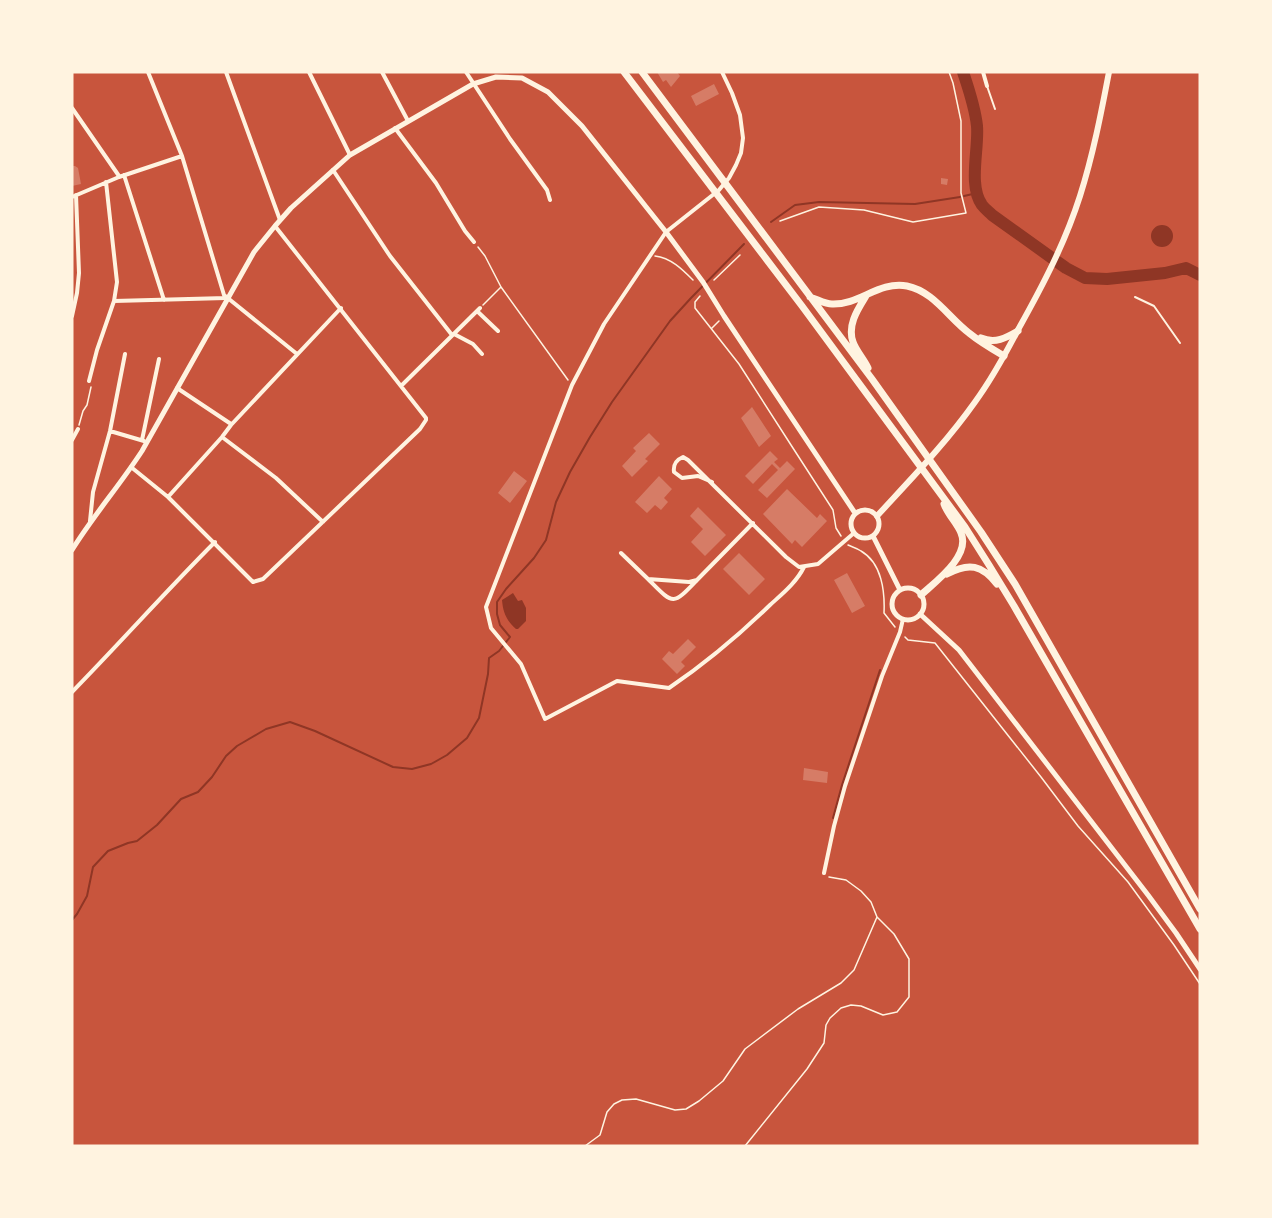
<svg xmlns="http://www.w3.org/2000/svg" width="1272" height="1218" font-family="Montserrat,sans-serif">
<rect width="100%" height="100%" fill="#c8553d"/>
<path fill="#8f3625" d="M1151 236a11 11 0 1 1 22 0a11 11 0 1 1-22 0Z
M513 593 518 601 522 600 526 608V621L518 629H516C506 620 503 612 502 600Z"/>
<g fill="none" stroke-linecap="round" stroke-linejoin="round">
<path stroke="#8f3625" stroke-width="2" d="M964 196 977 193
M771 222 795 205 819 202 915 204 960 197
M833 818 842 785 880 670
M72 920 77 914 87 896 93 867 108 851 128 843 137 841 157 825 181 799 198 792 212 777 226 756 237 746 266 729 290 722 315 731 393 767 412 769 431 764 447 755 467 738 479 718 488 674 489 658 499 651 510 637 500 625 497 614V602L506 589 534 558 546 540 556 502 570 472 590 437 612 402 670 321 691 298 744 244"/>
<path stroke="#8f3625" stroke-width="12" d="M963 72C969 90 975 107 977 126 979 149 968 185 982 205 985 209 989 212 992 215L1066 268 1085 278 1107 279 1165 273 1186 268 1200 275"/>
</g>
<path fill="#d67c66" d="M657 72H677L680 76 671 87 666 80 663 82Z
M714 84 719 94 696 106 691 96Z
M72 166H75L78 168 81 184 72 186Z
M941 178 948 179 947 185 941 184Z
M752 407 771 436 759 447 741 418Z
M649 433 660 444 645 459 648 461 632 477 622 466 636 451 633 448Z
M770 451 778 459 774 462 780 468 787 461 795 469 767 498 758 490 778 470 772 464 753 484 745 476Z
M514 471 527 481 510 503 498 493Z
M659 476 672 489 664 498 668 502 661 510 655 505 647 513 635 502Z
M787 489 817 518 820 514 827 521 802 547 795 540 792 544 763 514Z
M698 507 726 535 705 556 691 542 703 529 690 516Z
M739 553 765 579 749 595 723 569Z
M847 573 865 606 852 613 834 580Z
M688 639 696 647 681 662 685 666 677 674 662 659 669 651 673 654Z
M804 768 828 772 827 783 803 780Z"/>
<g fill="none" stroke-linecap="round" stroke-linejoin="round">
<path stroke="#fff3e0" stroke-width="1.5" d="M780 221 819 207 864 210 913 222 966 213 961 193V121L953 83 949 72
M478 247 485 256 501 287 568 380
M655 256C671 258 682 269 693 280
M714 280 740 255
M700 296 695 302V308L739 364 791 445 833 510 836 528 841 536
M483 305 501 287
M712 328 719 321
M79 425 83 411 87 405 91 387
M848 545C852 547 857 548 861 551 882 563 885 592 884 613L895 627
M905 637 908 640 935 643 1041 777 1078 826 1128 882 1174 945 1200 984
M585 1146 600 1135 607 1112 614 1104 622 1100 636 1099 675 1110 686 1109 699 1101 723 1081 745 1049 798 1009 841 983 854 970 877 917
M745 1146 807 1069 824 1043 826 1025 830 1018 841 1008 851 1005 861 1006 883 1015 897 1012 909 997V959L894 934 877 917 871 902 861 891 846 880 829 877"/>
<path stroke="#fff3e0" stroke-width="2" d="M987 86 995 109
M1135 297 1154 306 1180 343"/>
<path stroke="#fff3e0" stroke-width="4" d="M148 72 182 156 224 295 297 354
M226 72 280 220
M309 72 350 155
M382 72 408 121
M466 72 510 139 547 190 550 200
M722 72 732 93 740 115 743 138 741 153 736 165 729 178 719 190 666 232 604 324 572 385 486 607 491 628 521 664 545 719 617 681 669 688C706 663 738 636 770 605 782 594 796 583 804 567
M983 72 987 86
M72 108 119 176
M395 128 436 183 465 231 474 242
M333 170 390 256 452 335
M124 175 164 300
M72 197 119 177 182 156
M114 301 226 298
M477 311 498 331
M72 316 77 293 79 273 76 195
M454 334 473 344 482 354
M89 381 97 350 114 301 117 282 106 182
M401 386 480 308
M177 388 231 424
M110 431 144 441
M222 437 276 478 323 522
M72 440 78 429
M142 440 159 359
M131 467 168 497 253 582 263 579 420 429 426 420V418L275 226
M712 482 698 476 682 478 674 472C673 464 676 460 683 457L688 460 786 557 799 567 818 564 854 533
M168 497 222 437 231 425 341 308
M90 521 93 492 110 431 125 354
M621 553 648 579
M697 580C672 606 674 605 648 579L689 582 697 580 753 523
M72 692C120 643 166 591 215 542
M824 873 834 826 845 786 882 676 900 632 903 619"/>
<path stroke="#fff3e0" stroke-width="5" d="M851 524a14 14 0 1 1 28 0a14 14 0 1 1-28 0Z
M873 536 900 590
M72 550C93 516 120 485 142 451L254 252 275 226 291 208 350 155 473 84 496 77 522 78 548 92 582 126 666 232 703 282 724 316 855 513
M892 604a16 16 0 1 1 32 0a16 16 0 1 1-32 0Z
M920 614 959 650 1148 895 1176 933 1200 969"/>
<path stroke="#fff3e0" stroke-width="6" d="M877 516C911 479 946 443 975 402 992 379 1006 353 1019 328 1043 285 1065 243 1080 196 1093 155 1101 114 1109 72"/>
<path stroke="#fff3e0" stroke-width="7" d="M624 72 802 306 965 527 989 565 1014 606 1200 929
M642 72 872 379 981 532 1015 584 1200 909
M866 296C858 309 847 325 853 342 856 351 864 359 868 368
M810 297C817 299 825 304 832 304 860 305 878 281 907 286 933 291 949 318 969 333 980 342 992 349 1004 356
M981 338C995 344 1006 338 1018 331
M947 574C969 562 982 565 997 584
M921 595C935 582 971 556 961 533 957 523 948 515 944 504"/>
</g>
<rect width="1272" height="1218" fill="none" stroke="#fff3e0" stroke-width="147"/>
</svg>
